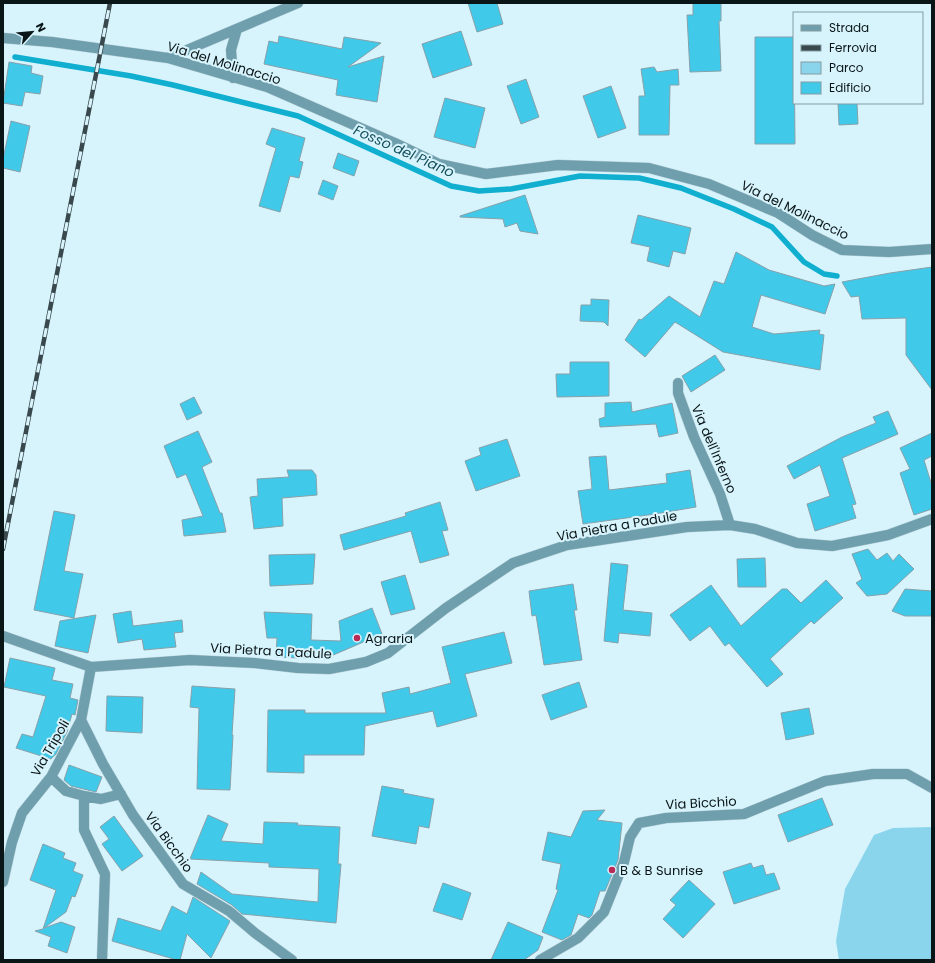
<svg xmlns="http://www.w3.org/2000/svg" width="935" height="963" font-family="Poppins,sans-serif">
<rect width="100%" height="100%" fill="#d7f4fd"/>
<path fill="#8ad5eb" d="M932 827V960H839L836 941 845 889 874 835 893 828Z"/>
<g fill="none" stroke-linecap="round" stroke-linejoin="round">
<path stroke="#10aecf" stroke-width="5.5" d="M15 57 131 76 173 85 298 116 451 186 479 191 511 189 580 176 639 178 681 188 734 209 772 227 804 262 824 274 837 276"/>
</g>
<path fill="#41c9ea" stroke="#86a1a9" d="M468 3H497L503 24 477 32Z
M693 3H721V21H719L721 71 690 72 687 15H693Z
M461 31 472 65 433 78 422 44Z
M279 36 342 49 344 37 381 43 348 67 384 56 377 102 336 95 338 80 264 64 269 41 278 43Z
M755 37H794L795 144H755Z
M9 62 32 66 31 73 43 76 40 94 25 92 22 106 3 103Z
M654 67 657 72 678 69 679 85H670L669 135H639V96H645L641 69Z
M526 79 539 117 521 124 507 86Z
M611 86 626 128 598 138 583 96Z
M445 98 485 108 475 148 434 137Z
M838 103H857L858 124 839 125Z
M11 121 30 126 20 172 3 168V159Z
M272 128 305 138 299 161 303 162 299 178 290 176 280 212 259 206 276 148 266 144Z
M338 153 359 161 354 176 333 168Z
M323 180 338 186 333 200 318 194Z
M525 195 538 234 520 231 517 223 505 227 503 219 460 217V216Z
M638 215 691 228 685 254 673 251 669 267 647 261 650 247 631 243Z
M736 252 769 270 824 286 835 284 825 314 761 295 752 327 774 334 820 330 819 334 824 335 820 370 723 352 675 322 645 357 625 340 639 319 641 320 669 296 700 317 714 281 724 284Z
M932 267V390L906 355V318L862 319 859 296 851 297 842 282 890 273Z
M591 299 609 300 608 326 604 322 580 321 581 305H591Z
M715 355 725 370 691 392 682 376Z
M570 362H609V396L557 397 556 374H570Z
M194 397 202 413 187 420 180 404Z
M631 402 632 412 672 403 678 433 659 437 656 424 600 427 599 419 605 417V403Z
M888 411 898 434 842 458 856 504 852 505 856 518 815 531 807 504 830 496 820 465 794 479 787 466 842 437 876 423 873 417Z
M198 431 212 462 202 467 220 513H222L226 532 184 536 182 520 203 516 186 474 177 478 164 446Z
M932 433V456L924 460 932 486V509L914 515 900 473 910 469 900 448Z
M507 439 520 476 476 491 465 461 481 455 479 448Z
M606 456 609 490 667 483 666 474 690 470 696 507 655 514 583 524 578 491 592 489 589 457Z
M287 470H312L316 475 317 495 282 498 283 526 254 529 250 497 258 496 257 479 289 477Z
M440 502 448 530 442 531 449 555 420 563 411 531 344 550 340 535 406 516 405 513Z
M54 511 75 515 64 571 83 574 74 618 34 610Z
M868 549 877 560 887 553 893 561 899 554 914 569 887 594 867 596 856 583 862 579 852 554Z
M315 554 313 584 270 586 269 555Z
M765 558 766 587H738L737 559Z
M611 563 628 565 623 610 652 613 650 636 619 633 618 643 604 641Z
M405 575 415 609 391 615 381 582Z
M826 580 843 598 814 624 811 621 770 659 783 674 767 687 729 643 725 646 710 626 690 641 670 615 711 585 741 626 782 589H787L801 603Z
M573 584 577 610H574L582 660 544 665 536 615 532 616 529 591Z
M905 589 932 591V616H905L892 611Z
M372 608 382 634 324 659 276 657 277 638H267L264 612 312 614 311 640 341 641 339 621Z
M131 611 133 626 182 620 183 632 174 633 176 647 144 650 142 639 118 643 113 614Z
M96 615 88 653 55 646 60 621Z
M504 632 512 663 465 674 477 716 437 727 433 711 365 726 364 755H304V773L267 772 268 710H305V713H386L382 693 409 687 410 694 451 683 442 647Z
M10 658 55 668 52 680 73 684 70 698 78 700 75 715 72 714 67 732 56 754 51 759 16 748 22 734 33 737 46 696 4 687Z
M579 682 587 707 551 720 542 695Z
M192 686 235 689 232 735H233L230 790 197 789 199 708 190 707Z
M107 696 143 697 142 733 106 731Z
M809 708 814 734 786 740 781 713Z
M69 765 102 777 96 792 71 786 64 780Z
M382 786 404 790 403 793 434 799 429 828 419 826 416 844 372 836Z
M822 798 833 825 788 842 778 815Z
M605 810 597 820 622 823 618 860 605 891H600L592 915 589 918 578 914 571 935 562 940 542 932 558 890 556 889 561 864 542 860 548 832 571 837 583 811Z
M208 815 228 824 221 841 263 844 264 822 298 823 297 825 340 827 338 864H341L336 923 242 914 232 905 197 884 201 872 232 894 318 902 319 869 269 867V863L190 859Z
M114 816 143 856 122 871 102 844 109 839 100 827Z
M43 844 65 853 63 858 76 863 73 871 83 875 75 897 72 896 66 912 44 928 61 922 75 927 67 953 48 946 51 937 35 931 43 929 56 890 30 880Z
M751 863 753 868 763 865 766 875 774 873 780 889 734 904 723 872Z
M689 880 715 904 683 938 663 919 676 905 670 900Z
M443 883 471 893 462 920 433 911Z
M193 897 230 921 211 958 187 934 180 960H177L112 941 118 918 161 931 172 906 187 914Z
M508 922 543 937 538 950 524 960H491Z"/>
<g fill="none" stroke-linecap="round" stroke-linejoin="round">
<g stroke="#b6d0d8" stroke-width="11">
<path id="minor" d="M3 38 52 42 168 58 267 87 395 143 439 164 486 174 558 165 649 168 709 184 778 213 812 235 842 250 889 252 932 249
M168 58 298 3
M233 78 231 50 237 29
M678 383V393L694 437 720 494 730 525
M3 636 91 667 190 660 254 663 298 668 329 669 366 662 388 653 446 608 513 563 567 545 687 527 730 525 755 529 797 543 832 546 888 535 932 519
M81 720 103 764 133 815 183 884 229 911 255 933 292 960
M51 777 66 791 84 796V830L105 874 102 960
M84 796 101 799 121 794
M3 882 12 842 22 813 51 777 81 720 91 667
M540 960 578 938 604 912 624 862 630 837 639 823 666 818 744 814 825 781 873 774H907L932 788"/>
</g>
<use href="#minor" stroke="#6f9eac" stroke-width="10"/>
<g stroke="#39484c" stroke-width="4.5">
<path id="rail" d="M3 549 110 3"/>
</g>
<use href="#rail" stroke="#d7f4fd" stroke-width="3" stroke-dasharray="9" stroke-linecap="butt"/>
</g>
<g fill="#b92a56" stroke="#d7f4fd" stroke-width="1.5">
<circle cx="357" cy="638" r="4"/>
<circle cx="612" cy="870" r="4"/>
</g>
<g text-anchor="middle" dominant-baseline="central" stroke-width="4" stroke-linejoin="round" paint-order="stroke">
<g font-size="13" fill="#0a1517" stroke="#d7f4fd">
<text transform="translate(224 63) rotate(17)">Via del Molinaccio</text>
<text transform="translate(795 210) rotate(26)">Via del Molinaccio</text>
<text transform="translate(714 449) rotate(67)">Via dell'Inferno</text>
<text transform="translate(617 526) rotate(-10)">Via Pietra a Padule</text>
<text transform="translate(271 651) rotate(3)">Via Pietra a Padule</text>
<text transform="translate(50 748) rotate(-60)">Via Tripoli</text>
<text transform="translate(701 803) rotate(-3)">Via Bicchio</text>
<text transform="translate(169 842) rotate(54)">Via Bicchio</text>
</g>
<g font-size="13" fill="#0a1517" stroke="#d7f4fd" text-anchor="start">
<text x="365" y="638">Agraria</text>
<text x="620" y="870">B &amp; B Sunrise</text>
</g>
<g font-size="14" font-style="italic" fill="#154e5c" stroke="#d7f4fd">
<text transform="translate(404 151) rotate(24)">Fosso del Piano</text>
</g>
</g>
<rect width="935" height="963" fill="none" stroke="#0a1517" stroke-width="8"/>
<rect x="793" y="12" width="130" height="92" fill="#d7f4fd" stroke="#859ba1"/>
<rect x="801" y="25" width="20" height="6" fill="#6f9eac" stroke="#859ba1"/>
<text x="829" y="32" font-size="12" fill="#0a1517">Strada</text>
<rect x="801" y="45" width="20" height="6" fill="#39484c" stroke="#859ba1"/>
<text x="829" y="52" font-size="12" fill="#0a1517">Ferrovia</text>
<rect x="801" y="62" width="20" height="12" fill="#8ad5eb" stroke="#859ba1"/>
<text x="829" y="72" font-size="12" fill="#0a1517">Parco</text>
<rect x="801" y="82" width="20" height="12" fill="#41c9ea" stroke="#859ba1"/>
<text x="829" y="92" font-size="12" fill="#0a1517">Edificio</text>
<g transform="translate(32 32) rotate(63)" stroke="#d7f4fd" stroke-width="3" paint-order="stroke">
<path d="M0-3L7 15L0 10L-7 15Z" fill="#0a1517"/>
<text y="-6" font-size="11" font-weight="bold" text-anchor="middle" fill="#0a1517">N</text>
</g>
</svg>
